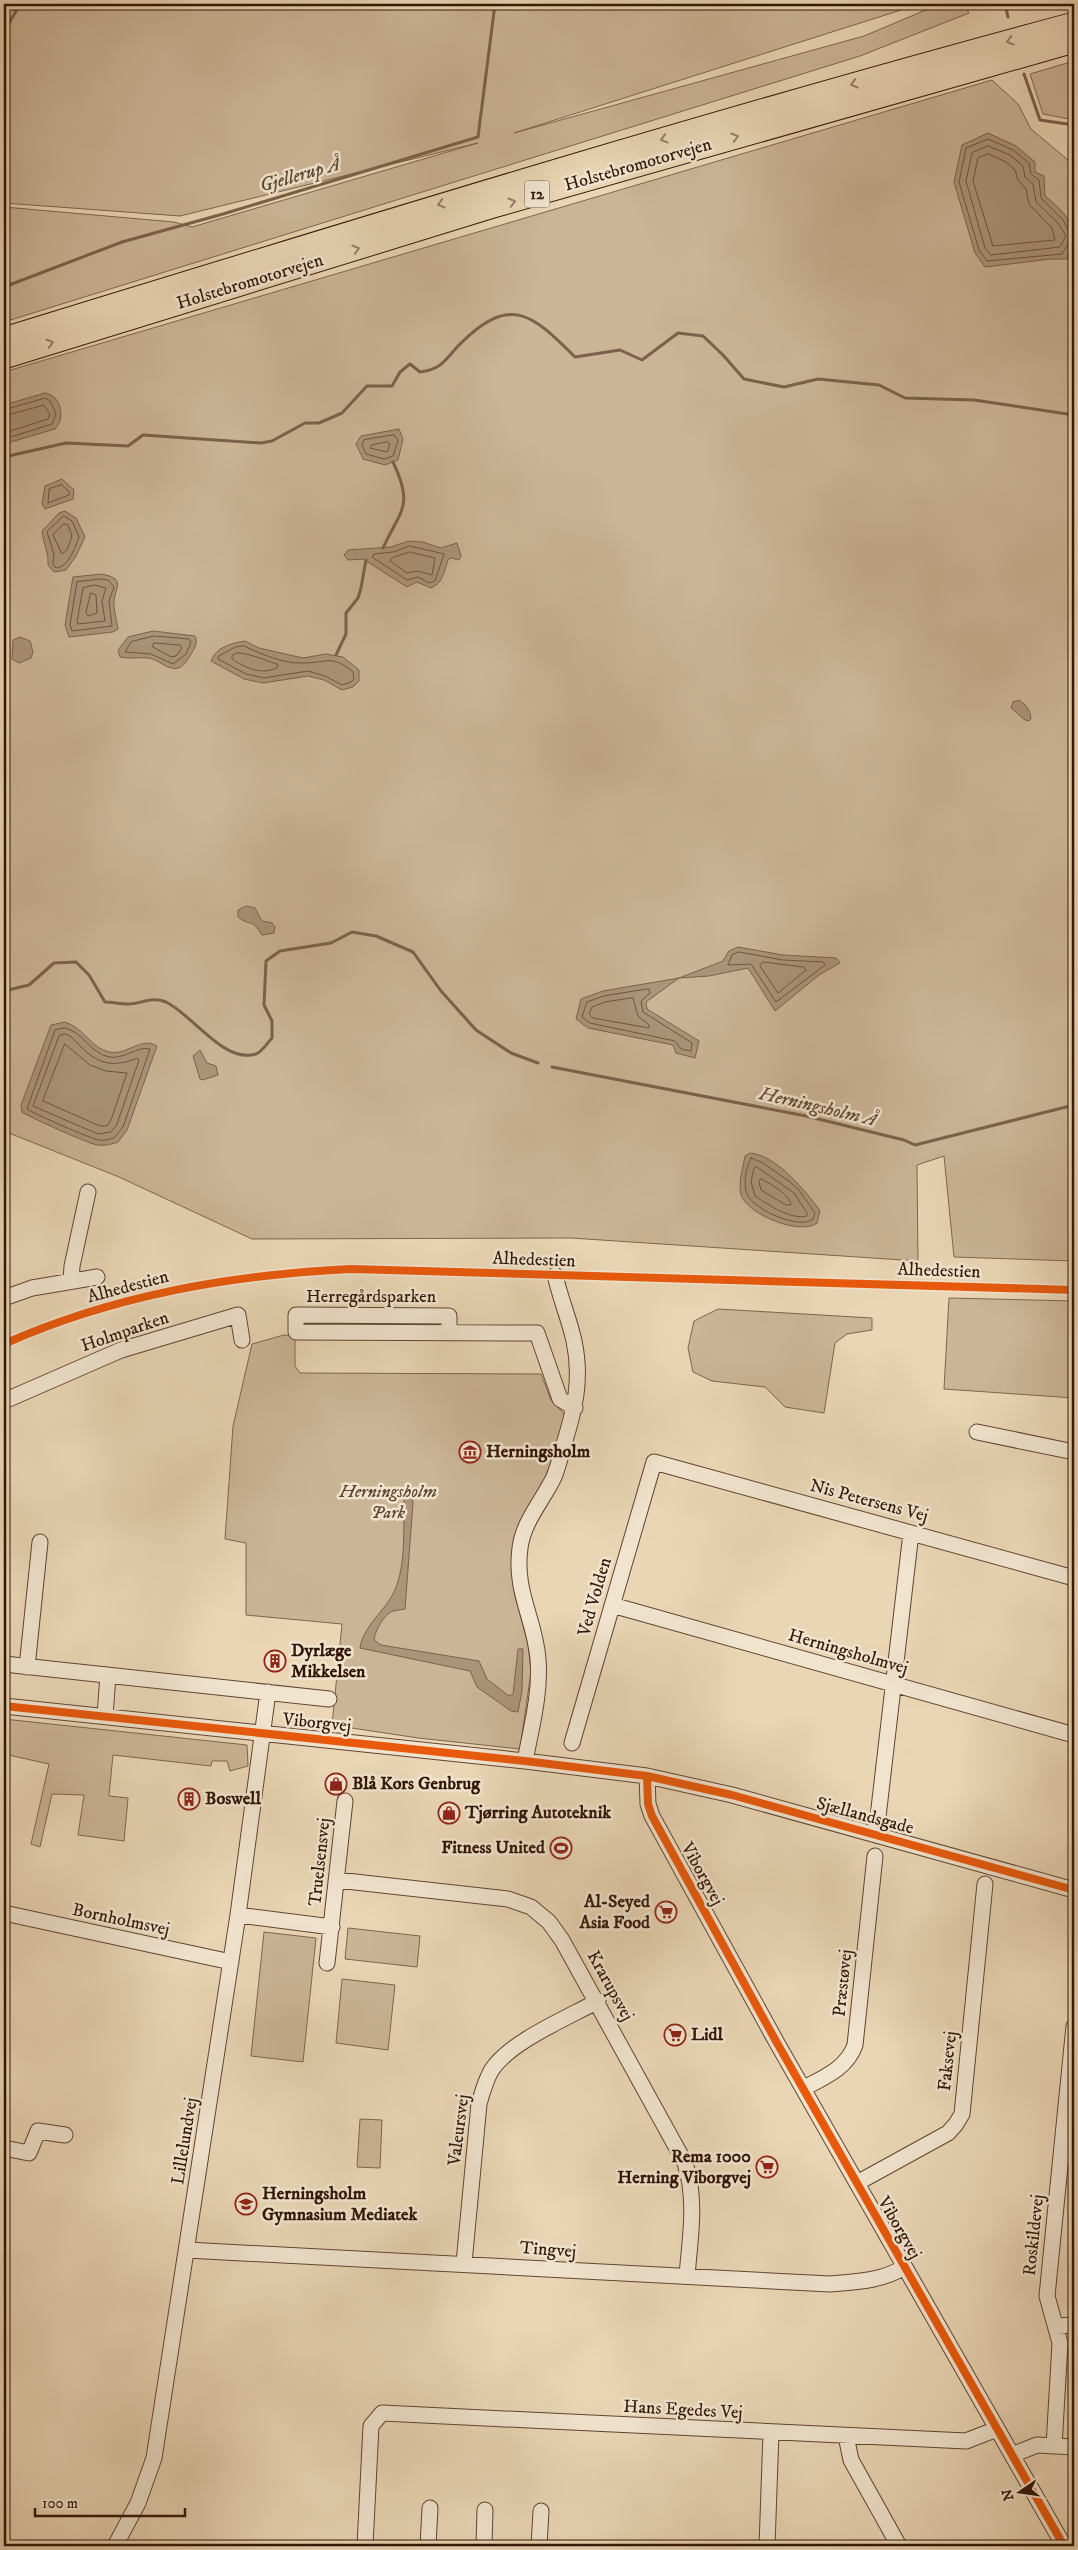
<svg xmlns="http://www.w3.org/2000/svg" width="1078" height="2550" font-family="'IM FELL DW Pica',serif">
<rect width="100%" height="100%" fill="#ead6b5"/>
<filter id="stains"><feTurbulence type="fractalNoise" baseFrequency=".004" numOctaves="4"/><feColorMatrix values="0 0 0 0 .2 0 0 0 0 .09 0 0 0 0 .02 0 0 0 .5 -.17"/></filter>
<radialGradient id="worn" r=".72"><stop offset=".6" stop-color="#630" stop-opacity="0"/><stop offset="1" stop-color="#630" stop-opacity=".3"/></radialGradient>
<path fill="#cbb597" stroke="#7e654f" d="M4 4H920L514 133 864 36 940 4H963L969 13 860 56 4 322V207L174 222 192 227 478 143 180 216 4 203Z
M1074 61V120L1043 114 1030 74Z
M992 80 1018 104 1031 129 1074 165 1069 174 1074 185V1261L954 1257 944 1156 917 1165 918 1261 571 1238 252 1239 119 1177 4 1131V372Z
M949 1298 1074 1301V1398L944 1389Z
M718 1309 872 1318V1330L847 1334 835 1343 824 1413 785 1407 765 1387 712 1381 693 1372 688 1348 694 1321Z
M284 1335 295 1336V1366L300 1373 541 1374 551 1400 565 1415 551 1462 512 1574 515 1596 528 1644 531 1672 520 1749 418 1738 332 1725 342 1624 246 1615V1543L225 1539 233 1426 252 1344Z
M4 1719 247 1745 248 1766 230 1771 227 1761H212L211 1766 113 1755 109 1796 128 1798 124 1841 78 1835 84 1795 52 1794 40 1847 31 1844 49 1764 4 1754Z
M348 1928 420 1936 417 1967 345 1959Z
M264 1932 316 1938 303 2062 251 2056Z
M342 1979 395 1985 388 2050 336 2043Z
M360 2119 382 2120 380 2168 357 2167Z"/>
<path fill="#ab947a" stroke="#7b614c" d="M988 133 1016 146 1035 162V172L1044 176 1045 196C1070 216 1078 228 1067 259H1051L985 267 975 253 954 182 962 145Z
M45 393C61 395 66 418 55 429L4 444V405Z
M399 429 403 439 398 460 385 465 363 459 356 444 361 436Z
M62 479 74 490 73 499 45 509 42 504 45 486Z
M65 511 76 518 85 537 76 556 66 570 54 572 48 565C49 552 43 544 42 531L59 513Z
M409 541 423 542 441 548 457 543 461 556 459 560 451 558 448 560C444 572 443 583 431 588L417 582 407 587 363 559 348 560 344 555 348 550 391 547Z
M102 574C124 579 117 584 114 600 113 608 117 621 118 629L113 632 69 637 65 625 73 577Z
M153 631 195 636C198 642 195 648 191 654 176 683 164 660 148 658 139 657 129 659 120 657L118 650 128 637Z
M20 637 30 641 33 652 31 658 19 663 12 659 13 640Z
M245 641 259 648 303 658 326 654 343 657 359 670V681L353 687 342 690 324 680 308 676 263 683 244 679 211 661C216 647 232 643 245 641Z
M1019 700C1026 705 1030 709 1031 719L1029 721 1025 720 1011 708 1013 702Z
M246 906 255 908 262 921 272 923 275 927 274 933 262 935C251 917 250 927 238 917V910Z
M738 947 783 955 836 958 840 963 819 975 775 1011 748 968 709 976 679 978 646 1002 647 1009 699 1041 695 1058 676 1053 673 1045 588 1028 576 1019 581 999 603 991 679 978 723 961 729 951Z
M65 1022C84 1028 91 1048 109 1052 127 1056 141 1036 157 1046L127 1130 118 1142C112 1144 105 1146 98 1145 91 1145 29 1117 22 1112L21 1105 51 1025Z
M200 1050 207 1063 216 1066 218 1075 203 1080 200 1079 193 1056Z
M750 1153C776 1155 806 1191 820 1211L817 1223C800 1236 747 1214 741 1195 738 1182 743 1168 745 1156Z
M404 1495H412L413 1503 405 1609C402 1610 397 1610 393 1611 384 1614 375 1631 374 1640L381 1645 479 1661 487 1679 509 1696 513 1694 518 1649H523L522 1691 518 1712 511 1711 477 1687 470 1671 360 1648C363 1626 385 1611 394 1592 407 1564 403 1525 404 1495Z"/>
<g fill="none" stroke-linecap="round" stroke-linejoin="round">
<path stroke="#6e5440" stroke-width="1" d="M988 146 1010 155 1023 166 1025 177 1033 184 1036 202 1058 223 1066 236 1060 247 991 255 985 248 966 181 972 153Z
M988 154 1006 162 1015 170 1018 180 1026 189 1029 204 1052 228 1055 240 993 246 973 181 978 158Z
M1074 232 1068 230 1063 220 1041 198 1039 180 1031 174 1029 163 1013 150 988 139 966 148 959 182 979 250 987 261 1062 254 1068 244 1074 243
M4 410 45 398 50 401 56 414 52 424 4 439
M4 416 44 405 50 414 48 419 4 433
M394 435 398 440 393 456 384 459 366 454 362 445 364 440Z
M388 442 390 444 387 452 370 448 372 445Z
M62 485 69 492V495L48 503 49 489Z
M64 516 72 521 79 537C75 547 69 567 56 568L53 564 54 554 47 532Z
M64 524 68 525 72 536 67 550 62 554 53 535Z
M410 546 444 554 435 581 429 583 418 577 407 580 372 557 374 554 393 552Z
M410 552 435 558 432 575 418 571 407 573 390 561 392 558Z
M101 579 108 580 114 587 109 601 112 626 72 631 70 625 77 582Z
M95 585 106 588 102 601 105 621 78 624 77 622 83 588Z
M91 593 96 595 97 613 88 616 86 613Z
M154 636 189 639 191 642 186 654 173 664 151 654 125 652 131 642Z
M154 643 180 645 182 648 176 656 171 657 153 647Z
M244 646C261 654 284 664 303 663 328 663 331 654 353 672L354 679 351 682 342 685 325 676 308 671 264 678 246 674 218 659 219 656 235 647Z
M237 653C246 652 267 661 277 664L278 667C263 676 245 668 232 659V656Z
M739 952 783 960 823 962 825 965 776 1002 751 964 728 965 732 955Z
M763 962 804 967 806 970 778 993 760 966Z
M649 989 650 993 641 1001 643 1012 692 1043 691 1051 681 1049 675 1041 590 1023 582 1017 587 1002 604 996Z
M633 998 638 1016 649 1025V1028L593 1018 589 1014 592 1007 605 1002Z
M65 1028C83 1032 90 1053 109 1057 123 1060 139 1045 150 1049L123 1127 114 1138C110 1139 104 1141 99 1140 93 1140 31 1112 27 1109L55 1030Z
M65 1034C72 1036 75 1041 80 1046 98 1064 113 1068 137 1058L139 1060 117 1124 111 1132 98 1134 33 1106 59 1036Z
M65 1044 90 1065 106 1071 127 1073 111 1120 107 1126H100L43 1101Z
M751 1158 763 1163 790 1182 799 1190 815 1213 813 1219C799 1230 756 1210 748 1196 742 1187 746 1167 751 1158Z
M757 1167 794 1193 807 1213V1216C790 1220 769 1205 755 1196L751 1182 754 1168Z
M761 1179C770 1183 790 1195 791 1205H786L761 1190 759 1182Z"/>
<path stroke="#7b614c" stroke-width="3" d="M1005 4 1008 17
M4 32 20 4
M1024 74 1040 120 1074 125
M4 287 122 242 223 214 478 137 495 4
M4 457 66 443 128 446 143 435 261 443 272 441 305 423H319L342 413 367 386H392L400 372 410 364 420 372C442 369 444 361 459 345 510 294 531 313 575 357L620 350 642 360 678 333 703 336 723 355 744 379 784 387 818 379 879 385 905 398 974 400 1074 415
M383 548C401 509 414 506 393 462
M336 655 346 634V613L358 598 361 588 366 560
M4 991 29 985 54 963 76 962 89 975 105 1002C112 1002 120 1004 128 1004 141 1004 152 996 166 1002 193 1015 224 1064 256 1054 262 1052 268 1042 272 1038V1021L264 1005 266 961 280 951 331 943 352 932 376 936 413 952 441 991 476 1030 511 1053 538 1063
M552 1067 806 1116 904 1140 915 1145 1074 1105"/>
<g stroke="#604532" stroke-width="17">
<path id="minor" d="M71 1281 72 1266 88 1192
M4 1298 32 1288 97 1277
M449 1333V1316L296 1315V1332L537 1333 560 1399 575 1408
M4 1401 121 1350 238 1315 242 1340
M977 1432 1074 1452
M612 1605 1074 1735
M4 1664 329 1699
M27 1667 40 1542
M4 1706 525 1761 647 1776 732 1795 1074 1890
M105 1716 108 1675
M572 1743 654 1462 1074 1578
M525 1761C531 1729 541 1692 538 1659 535 1619 514 1592 520 1548 523 1522 543 1500 554 1477 558 1467 561 1455 564 1444 575 1409 582 1378 574 1341 569 1318 560 1298 555 1275
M647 1776 648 1804 652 1816 777 2043 1064 2546
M876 1834 911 1533
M337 1880 508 1899 531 1907 549 1922 562 1940 685 2163C697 2200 690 2238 687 2276
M4 1913 231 1962
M238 1915 332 1927
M327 1963 345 1801
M804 2088C825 2077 847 2068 855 2045L875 1856
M4 2148 29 2153 38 2131 65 2135
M857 2183 948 2133 956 2124 962 2114 985 1884
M187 2250 830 2284C855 2282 883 2281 904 2267
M464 2263 479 2104C482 2093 485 2082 491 2071 509 2042 567 2018 598 2001
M1056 2326 1074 2325
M846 2436 851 2460 899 2546
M1054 2446 1060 2343 1047 2296 1074 2026
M1012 2455 1037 2445 1074 2447
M115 2546 138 2503 154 2458 238 1915 268 1692
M365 2546 371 2426 382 2413 966 2441 997 2429
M428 2546 430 2508
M484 2546 485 2510
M539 2546 541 2511
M767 2546 771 2433"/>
</g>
<g stroke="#321507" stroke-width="23">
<path id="highway" d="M4 338C359 229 715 119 1074 23
M4 358 490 208 1074 42"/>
</g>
<use href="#minor" stroke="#f1e4cf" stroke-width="15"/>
<use href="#highway" stroke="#ead6b5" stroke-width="21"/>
<g stroke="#f1e4cf" stroke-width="11">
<path id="cycleway" d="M4 1344C114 1295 231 1275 351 1269L1074 1290
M4 1706 525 1761 647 1776 732 1795 1074 1890
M647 1776 648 1804 652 1816 777 2043 1064 2546"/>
</g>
<use href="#cycleway" stroke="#e8590c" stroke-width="8"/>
</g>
<defs><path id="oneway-chevron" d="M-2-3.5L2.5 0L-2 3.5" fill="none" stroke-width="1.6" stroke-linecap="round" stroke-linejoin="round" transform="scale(1.25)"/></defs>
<g stroke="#977f67">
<use href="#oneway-chevron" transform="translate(1010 41) rotate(165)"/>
<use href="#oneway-chevron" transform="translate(854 84) rotate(164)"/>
<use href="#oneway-chevron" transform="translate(735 137) rotate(-16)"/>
<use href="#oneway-chevron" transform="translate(664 139) rotate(164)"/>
<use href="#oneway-chevron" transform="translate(512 202) rotate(-16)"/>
<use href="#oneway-chevron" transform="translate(441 204) rotate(163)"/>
<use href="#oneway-chevron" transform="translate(356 249) rotate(-17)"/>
<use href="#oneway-chevron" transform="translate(50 343) rotate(-17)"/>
</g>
<defs>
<g id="museum-ring" transform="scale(1.125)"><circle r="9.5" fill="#f1e4cf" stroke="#8f2418" stroke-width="1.5"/><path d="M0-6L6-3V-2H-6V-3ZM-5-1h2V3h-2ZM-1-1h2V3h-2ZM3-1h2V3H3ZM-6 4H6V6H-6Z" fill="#8f2418"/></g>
<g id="building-ring" transform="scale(1.125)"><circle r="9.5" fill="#f1e4cf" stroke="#8f2418" stroke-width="1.5"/><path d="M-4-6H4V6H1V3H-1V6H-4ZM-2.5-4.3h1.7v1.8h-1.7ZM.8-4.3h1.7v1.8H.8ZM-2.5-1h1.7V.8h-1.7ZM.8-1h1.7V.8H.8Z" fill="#8f2418"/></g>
<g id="shop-ring" transform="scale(1.125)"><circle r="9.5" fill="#f1e4cf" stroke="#8f2418" stroke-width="1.5"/><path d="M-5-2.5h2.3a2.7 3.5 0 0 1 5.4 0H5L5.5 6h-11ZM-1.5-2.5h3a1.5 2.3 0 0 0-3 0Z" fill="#8f2418"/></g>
<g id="stadium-ring" transform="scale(1.125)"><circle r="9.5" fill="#f1e4cf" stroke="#8f2418" stroke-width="1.5"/><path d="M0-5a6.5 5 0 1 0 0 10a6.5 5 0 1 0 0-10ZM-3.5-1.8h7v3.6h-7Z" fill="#8f2418"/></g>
<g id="supermarket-ring" transform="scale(1.125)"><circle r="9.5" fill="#f1e4cf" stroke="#8f2418" stroke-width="1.5"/><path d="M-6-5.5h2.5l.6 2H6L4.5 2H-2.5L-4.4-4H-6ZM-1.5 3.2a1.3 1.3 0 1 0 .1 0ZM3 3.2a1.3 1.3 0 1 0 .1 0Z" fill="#8f2418"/></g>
<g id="school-ring" transform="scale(1.125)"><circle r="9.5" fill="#f1e4cf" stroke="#8f2418" stroke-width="1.5"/><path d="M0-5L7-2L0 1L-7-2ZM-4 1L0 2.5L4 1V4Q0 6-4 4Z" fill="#8f2418"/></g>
</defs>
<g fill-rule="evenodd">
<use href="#museum-ring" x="470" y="1452"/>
<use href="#building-ring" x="275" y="1661"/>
<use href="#shop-ring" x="336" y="1784"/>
<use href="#building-ring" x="189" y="1799"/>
<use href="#shop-ring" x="449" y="1813"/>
<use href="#stadium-ring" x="561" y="1848"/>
<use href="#supermarket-ring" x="666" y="1912"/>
<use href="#supermarket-ring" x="675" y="2035"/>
<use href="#supermarket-ring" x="767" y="2167"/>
<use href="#school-ring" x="246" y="2204"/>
</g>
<g text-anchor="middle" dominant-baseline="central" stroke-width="5" stroke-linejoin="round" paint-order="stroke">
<rect fill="#f1e4cf" stroke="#6b5343" stroke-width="1" x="524.5" y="180.5" width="25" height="27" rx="4"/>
<g font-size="16" font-weight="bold" fill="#321507">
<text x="537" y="194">12</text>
</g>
<g font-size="18" fill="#321507" stroke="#f1e4cf">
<text transform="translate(638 165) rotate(-16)">Holstebromotorvejen</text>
<text transform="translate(250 282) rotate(-17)">Holstebromotorvejen</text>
<text transform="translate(534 1260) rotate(2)">Alhedestien</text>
<text transform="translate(939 1271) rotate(2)">Alhedestien</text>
<text transform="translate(128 1287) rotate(-15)">Alhedestien</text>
<text x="371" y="1297">Herregårdsparken</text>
<text transform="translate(125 1332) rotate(-19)">Holmparken</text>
<text transform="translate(869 1501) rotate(15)">Nis Petersens Vej</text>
<text transform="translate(595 1597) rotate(-74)">Ved Volden</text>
<text transform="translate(848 1652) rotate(16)">Herningsholmvej</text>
<text transform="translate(317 1723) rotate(6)">Viborgvej</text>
<text transform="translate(865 1816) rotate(15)">Sjællandsgade</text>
<text transform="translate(320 1862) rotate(-84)">Truelsensvej</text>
<text transform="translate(702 1874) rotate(61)">Viborgvej</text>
<text transform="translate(121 1920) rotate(12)">Bornholmsvej</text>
<text transform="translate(843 1983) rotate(-84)">Præstøvej</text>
<text transform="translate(610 1986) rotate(61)">Krarupsvej</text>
<text transform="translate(948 2061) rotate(-84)">Faksevej</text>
<text transform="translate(459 2130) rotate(-83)">Valeursvej</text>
<text transform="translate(185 2141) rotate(-81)">Lillelundvej</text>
<text transform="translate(899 2228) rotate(60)">Viborgvej</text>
<text transform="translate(1034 2235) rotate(-84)">Roskildevej</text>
<text transform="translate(548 2250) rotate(4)">Tingvej</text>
<text transform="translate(683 2410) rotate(3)">Hans Egedes Vej</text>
</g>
<g font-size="18" font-weight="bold" fill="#321507" stroke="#f1e4cf" text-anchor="start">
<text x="486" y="1452">Herningsholm</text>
<text x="291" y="1651">Dyrlæge<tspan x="291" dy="21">Mikkelsen</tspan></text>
<text x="352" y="1784">Blå Kors Genbrug</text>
<text x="205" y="1799">Boswell</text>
<text x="465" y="1813">Tjørring Autoteknik</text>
<text x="545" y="1848" text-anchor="end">Fitness United</text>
<text x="650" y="1902" text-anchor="end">Al-Seyed<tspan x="650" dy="21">Asia Food</tspan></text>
<text x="691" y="2035">Lidl</text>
<text x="751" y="2157" text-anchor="end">Rema 1000<tspan x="751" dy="21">Herning Viborgvej</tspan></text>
<text x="262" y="2194">Herningsholm<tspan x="262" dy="21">Gymnasium Mediatek</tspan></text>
</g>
<g font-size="18" font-style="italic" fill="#604532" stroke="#f1e4cf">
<text x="388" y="1492">Herningsholm<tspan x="388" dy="21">Park</tspan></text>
</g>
<g font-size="19" font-style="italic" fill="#624835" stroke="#f1e4cf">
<text transform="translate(300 175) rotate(-16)">Gjellerup Å</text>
<text transform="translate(818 1107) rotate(13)">Herningsholm Å</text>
</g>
</g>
<rect width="1078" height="2550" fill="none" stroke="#ead6b5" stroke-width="20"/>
<rect x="5" y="5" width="1068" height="2540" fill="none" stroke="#321507" stroke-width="2.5"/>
<rect x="10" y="10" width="1058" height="2530" fill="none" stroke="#321507"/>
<g transform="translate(1020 2492) rotate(257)" stroke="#f1e4cf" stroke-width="4" paint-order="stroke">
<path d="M0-4L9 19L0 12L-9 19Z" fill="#321507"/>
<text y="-8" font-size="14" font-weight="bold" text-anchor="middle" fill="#321507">N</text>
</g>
<path d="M35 2508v8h150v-8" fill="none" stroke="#321507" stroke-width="2.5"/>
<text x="42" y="2508" font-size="15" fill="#321507" stroke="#f1e4cf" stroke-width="4" paint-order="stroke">100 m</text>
<rect width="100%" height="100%" filter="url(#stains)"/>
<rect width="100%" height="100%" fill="url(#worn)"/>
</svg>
